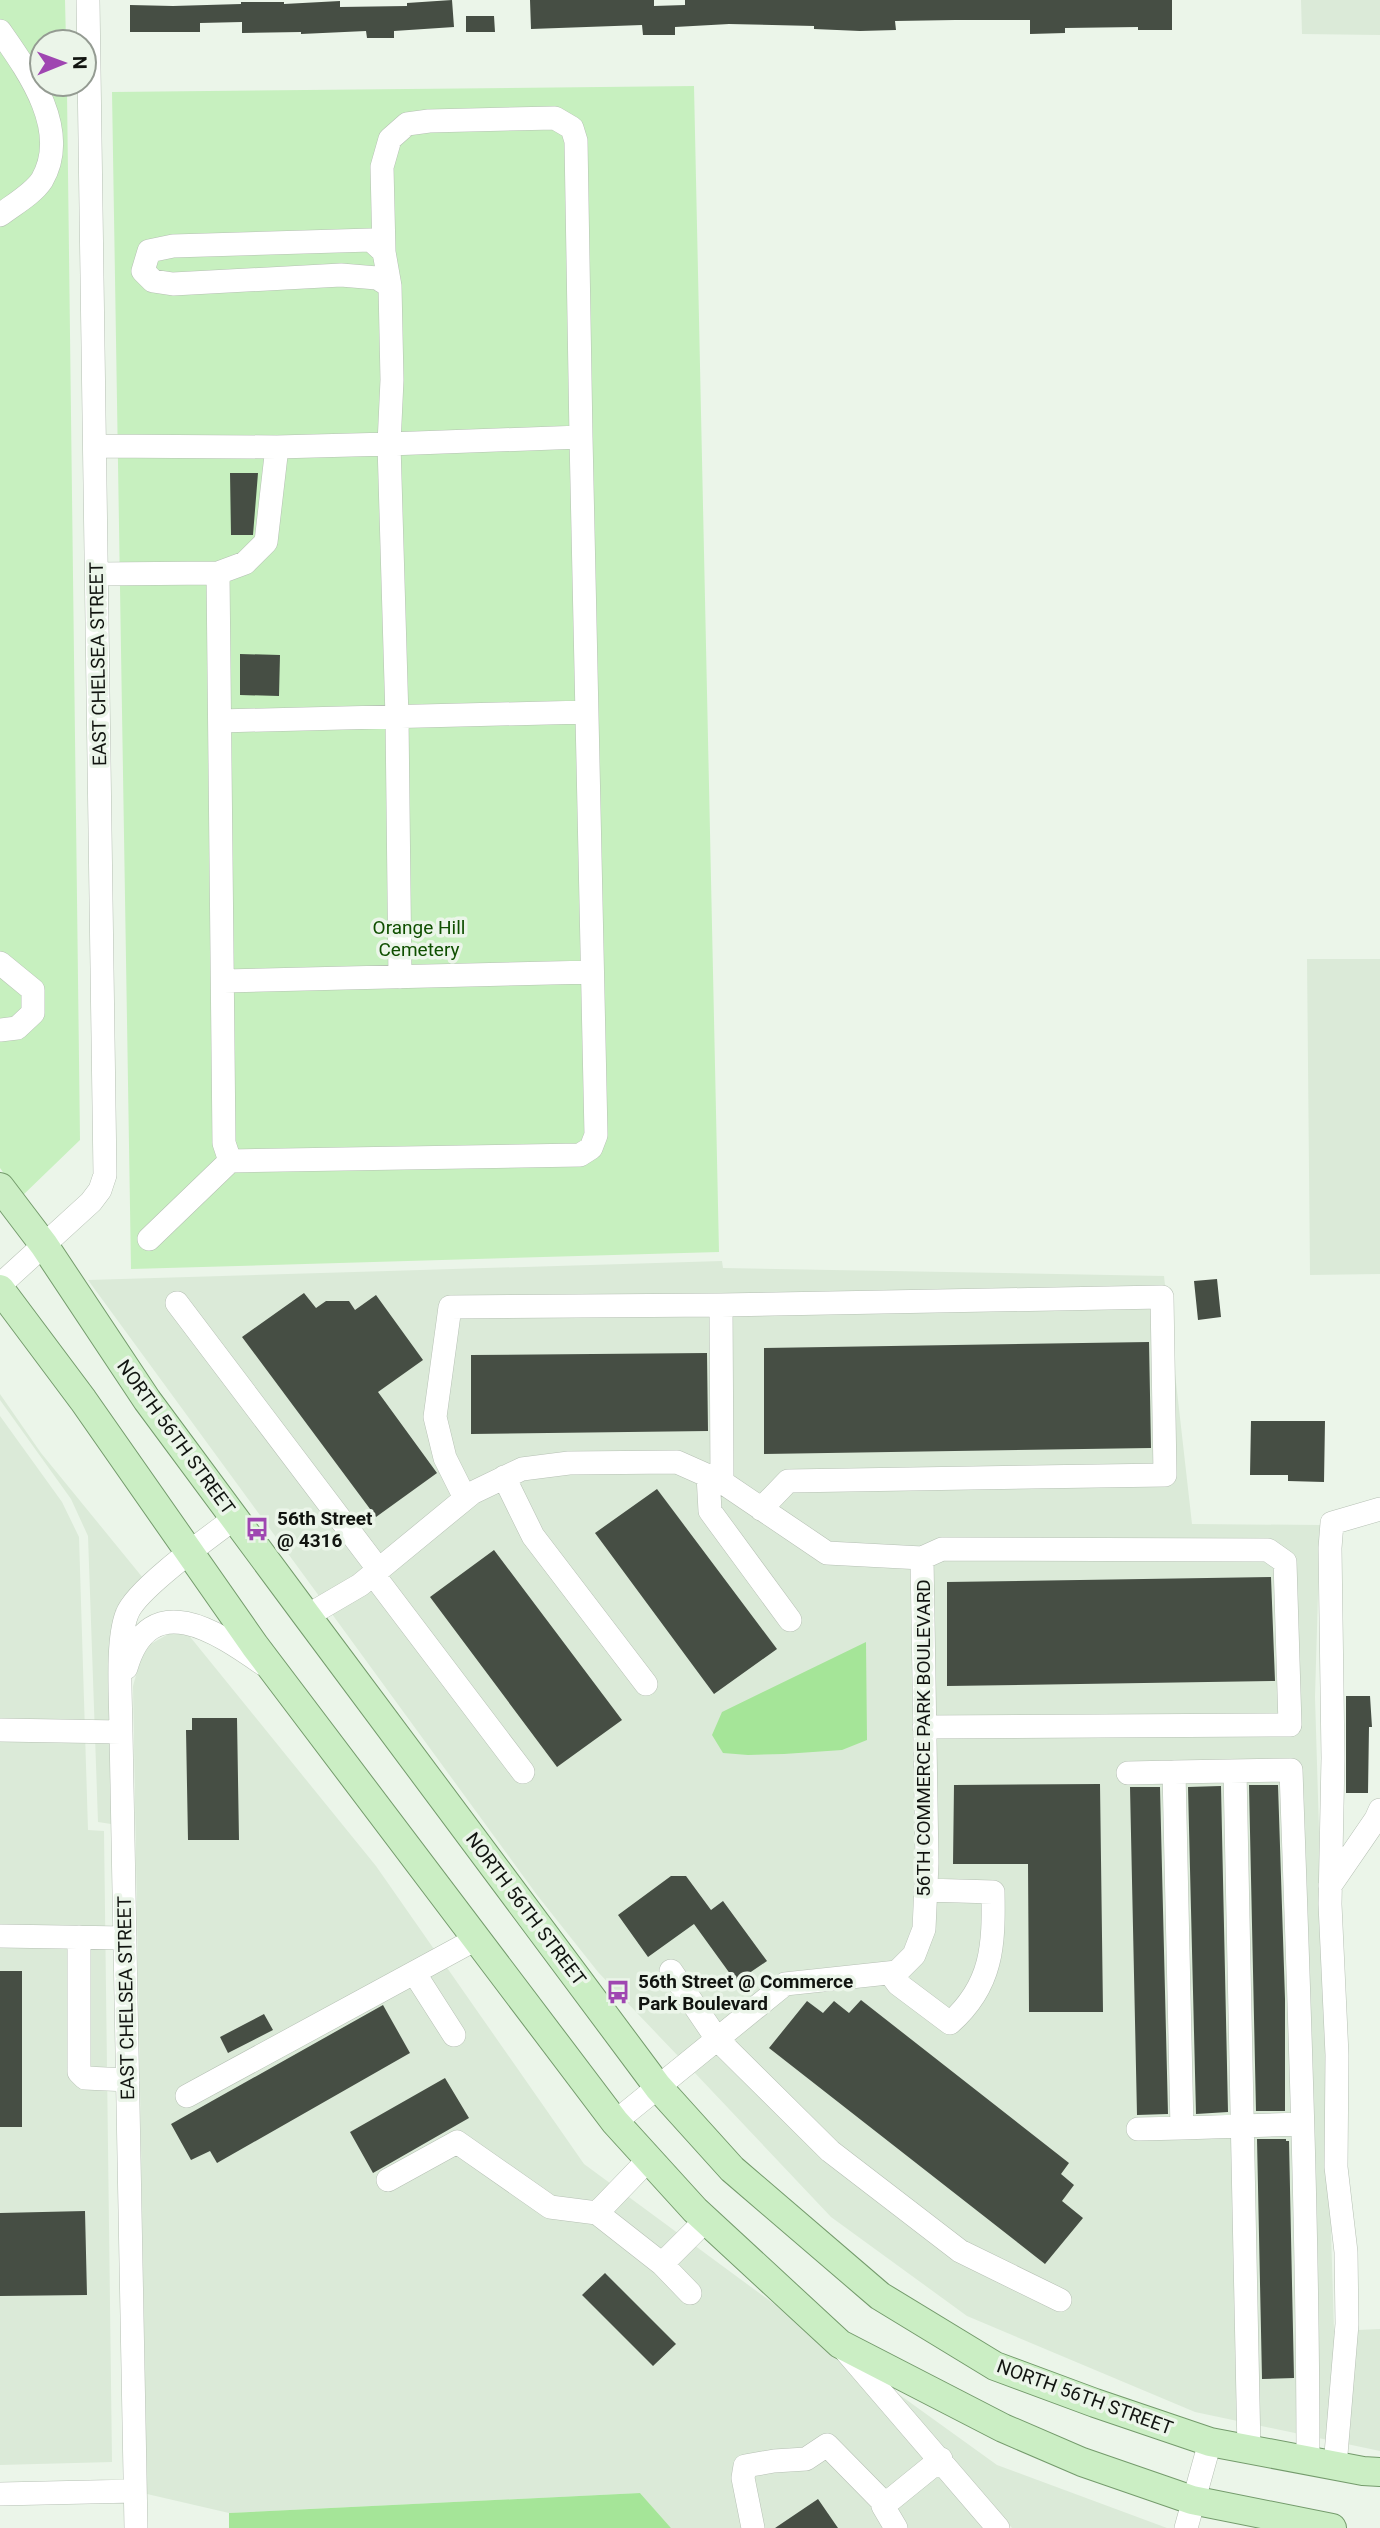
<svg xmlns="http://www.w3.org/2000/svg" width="1380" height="2528" font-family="Roboto,sans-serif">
<rect width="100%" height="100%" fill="#ebf5e9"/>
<path fill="#dbead8" d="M1301 0H1380V35L1302 34Z
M1307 959H1380V1274L1310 1275Z
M722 1261 723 1268 1164 1276 1192 1524 1320 1525 1315 1697 1334 2331 1380 2329V2451L1195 2412 967 2316 831 2217 694 2072 790 1994 923 1962 933 1558 831 1543 729 1474 516 1460 353 1577 319 1596 88 1280Z
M0 1394 41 1453 143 1578 122 1598 115 1613 112 1630 110 1683 108 1692H110L111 1824 98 1822 88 1536 71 1499 0 1400Z
M0 1416 62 1502 79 1537 88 1830 104 1831 112 2462 0 2465Z
M674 1472 716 1490 820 1562 910 1568 915 1862 912 1927 904 1949 891 1962 783 1974 678 2056 598 1972 537 1895 332 1614 478 1501 525 1479 569 1474Z
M170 1633H187L376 1866 584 2164 804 2326 832 2352 984 2528H671L640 2493 229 2513 147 2494 133 1686 140 1661 149 1645Z
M897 2393 997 2465 1167 2528H1012Z"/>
<path fill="#c7f0bf" d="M0 0H65L66 42H42V84H67V92L80 1140 21 1197 0 1168Z
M694 86 719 1252 131 1269 112 92Z"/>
<path fill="#a5e598" d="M866 1642 867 1740 842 1750 784 1754 748 1755 723 1753 712 1735 722 1712Z
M640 2493 671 2528H229V2513Z"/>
<path fill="#464e44" d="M452 0 454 27 394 31V38H367L366 31 301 34V32L242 33V22L200 23V32H130V5L173 6 241 4V2H284V4L340 1V7L407 6V3Z
M530 0H654V6L685 5V0H1172V30H1138V27L1065 28V33L1030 34V20H955L895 21 896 30 860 31 814 29V26L729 24 675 27V35H643L642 25 531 29Z
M466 16H494L495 32H466Z
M230 473H258L253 535H231Z
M240 654 280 655 279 696 240 695Z
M1217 1279 1221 1317 1198 1320 1194 1281Z
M304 1293 316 1308 326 1301H349L355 1310 376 1295 423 1360 378 1392 437 1473 376 1517 242 1337Z
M1149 1342 1151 1448 764 1454V1348Z
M707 1353 708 1431 471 1434V1355Z
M1251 1421H1325L1324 1482 1288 1481V1475H1250Z
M657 1489 777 1649 714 1694 595 1533Z
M494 1550 622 1720 557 1767 430 1597Z
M1271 1577 1275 1681 947 1686V1582Z
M1346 1696H1370L1372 1727H1369L1368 1793H1346Z
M192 1718H237L239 1840H188L186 1730H192Z
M1100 1784 1103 2012H1029L1028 1864H953L954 1785Z
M1249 1785H1278L1285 1999V2111H1256Z
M1221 1786 1228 2112 1196 2114 1188 1787Z
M1130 1787H1160L1168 2114 1137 2115Z
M671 1876H686L711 1910 723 1901 767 1961 736 1982 694 1924 648 1957 618 1915Z
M0 1971H22V2127H0Z
M861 2000 1069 2163 1061 2174 1074 2185 1062 2201 1083 2218 1045 2264 769 2048 807 2001 823 2013 834 2001 849 2013Z
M383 2005 410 2053 217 2163 210 2151 191 2160 171 2124Z
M264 2014 273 2030 228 2053 220 2037Z
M445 2078 469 2118 373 2173 350 2132Z
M1257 2139H1286V2141H1289L1294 2378 1262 2379Z
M85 2211 87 2295 0 2296V2213Z
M605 2273 676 2344 653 2366 582 2295Z
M818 2499 838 2528H775Z"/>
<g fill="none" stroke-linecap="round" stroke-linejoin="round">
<g stroke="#b6c0b4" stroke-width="24">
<path id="minor" d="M0 31C28 71 71 130 42 180 33 194 13 205 0 215
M384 252 382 167 390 139 407 124 429 121 555 118 572 128 576 141 581 437 389 444 397 718 400 977
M95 446 277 447 266 542 245 563 218 573 97 574
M277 447 389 444 392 380 390 286 377 278 341 275 173 284 153 281 143 271 149 251 173 246 371 240 384 252 390 286
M218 573 224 1143 230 1161
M220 721 586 712
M0 963 33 990V1013L17 1028 0 1030
M224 981 592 972
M149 1239 230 1161 580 1155 591 1148 596 1135 581 437
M0 1285 91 1202 100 1190 105 1175 88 0
M177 1303 379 1570
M721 1305 722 1482
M708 1475 710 1511 790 1620
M504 1477 533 1536 646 1684
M465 1498 445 1458 435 1417 450 1307 721 1305 1162 1297 1165 1475 788 1481 761 1509
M922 1558 942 1549 1268 1550 1285 1562 1290 1725 924 1727
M373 1574 523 1772
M307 1616 360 1585 472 1493 522 1469 569 1463 677 1462 722 1482 827 1553 922 1558 927 1863 924 1929 914 1955 897 1972 785 1984 615 2122
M126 1668C150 1586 217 1632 263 1664
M0 1730 121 1732
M1235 1771 1249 2450
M1128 1773 1174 1772
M1330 1886 1376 1819 1380 1810
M0 1936 125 1938
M79 1937V2072L85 2078 128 2080
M671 1971 717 2039 830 2151 960 2251 1060 2300
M890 1973 898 1984 950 2023C993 1985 994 1944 993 1892L925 1890
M415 1974 454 2035
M187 2096 476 1939
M1301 2124 1182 2128 1174 1772 1291 1770C1299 2000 1308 2231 1308 2461
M1138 2129 1182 2128
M388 2180 457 2142 550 2207 597 2213 662 2264 706 2220
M597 2213 649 2159
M662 2264 690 2293
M844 2349 998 2528
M1335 2466 1347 2324 1346 2252 1336 2167 1337 2055 1330 1904 1333 1758 1330 1548 1332 1523 1380 1509
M0 2494 135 2491
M136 2528 121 1732C121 1700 116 1642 127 1614 136 1589 211 1536 235 1518
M753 2528 743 2478 745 2466 774 2461 806 2459 827 2445 885 2504
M896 2528 883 2506 941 2459
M1186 2528 1210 2442"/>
</g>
<g stroke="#749b6c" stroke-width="30">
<path id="major" d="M0 1187 44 1245 147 1400 307 1616 658 2087 732 2169 880 2296 995 2366 1095 2403 1210 2442 1363 2471 1380 2472
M0 1289 83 1400 255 1646 615 2122 695 2210 840 2344 1003 2428 1082 2462 1192 2500 1332 2528"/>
</g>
<use href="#minor" stroke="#fff" stroke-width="23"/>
<use href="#major" stroke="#cbeec4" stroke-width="28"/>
</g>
<defs>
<g id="bus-bare" transform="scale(1.89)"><path d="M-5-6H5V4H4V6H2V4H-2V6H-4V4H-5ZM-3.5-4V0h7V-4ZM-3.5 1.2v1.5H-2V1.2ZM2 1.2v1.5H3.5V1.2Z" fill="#9f46b1" stroke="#ebf5e9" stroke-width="2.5" paint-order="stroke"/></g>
</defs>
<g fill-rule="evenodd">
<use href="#bus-bare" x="257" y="1529"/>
<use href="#bus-bare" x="618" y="1992"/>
</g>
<g text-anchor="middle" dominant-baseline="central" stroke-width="7" stroke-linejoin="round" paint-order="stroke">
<g font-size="19" fill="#111410" stroke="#ebf5e9">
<text transform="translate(98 664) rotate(-91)">EAST CHELSEA STREET</text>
<text transform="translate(176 1437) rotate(54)">NORTH 56TH STREET</text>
<text transform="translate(923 1738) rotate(-90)">56TH COMMERCE PARK BOULEVARD</text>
<text transform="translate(526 1909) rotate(53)">NORTH 56TH STREET</text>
<text transform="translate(126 1998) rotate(-91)">EAST CHELSEA STREET</text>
<text transform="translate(1085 2397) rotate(20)">NORTH 56TH STREET</text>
</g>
<g font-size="19" fill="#0f4f00" stroke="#ebf5e9">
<text x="419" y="927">Orange Hill<tspan x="419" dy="22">Cemetery</tspan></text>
</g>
<g font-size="19" font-weight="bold" fill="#111410" stroke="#ebf5e9" text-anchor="start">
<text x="277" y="1518">56th Street<tspan x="277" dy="22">@ 4316</tspan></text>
<text x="638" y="1981">56th Street @ Commerce<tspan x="638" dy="22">Park Boulevard</tspan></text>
</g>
</g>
<g transform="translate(63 63) rotate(89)"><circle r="33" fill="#ebf5e9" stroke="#949b92" stroke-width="2"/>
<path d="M0-5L12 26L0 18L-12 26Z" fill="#9f46b1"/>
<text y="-10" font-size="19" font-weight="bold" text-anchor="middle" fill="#111410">N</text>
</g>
</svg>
